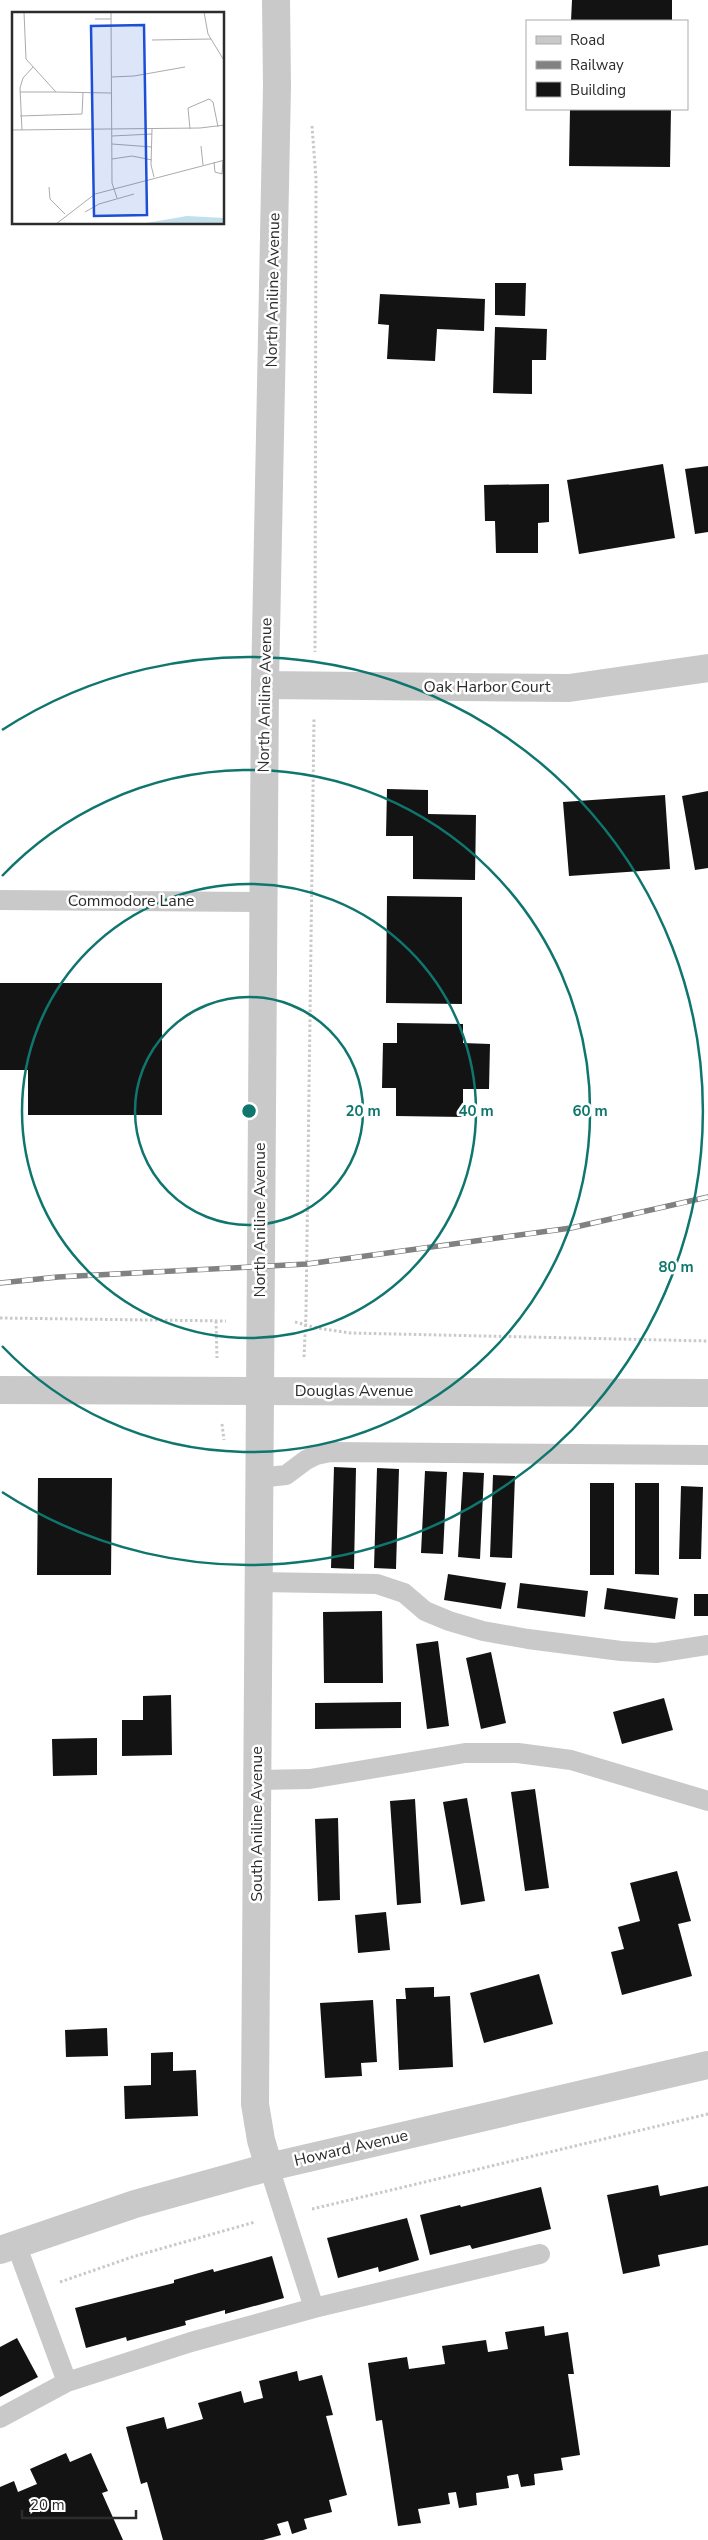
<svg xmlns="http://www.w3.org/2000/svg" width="708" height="2540" font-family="'Nunito Sans',sans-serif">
<rect width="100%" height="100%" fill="#fff"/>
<path fill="#131313" d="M572 0H672V21H571Z
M570 109H671L670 167 569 166Z
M495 283H526L525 316 495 315Z
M380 294 485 299 484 331 437 329 435 361 387 359 389 325 378 324Z
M495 327 547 329 546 360H532V394L493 393Z
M663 464 675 538 579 554 567 480Z
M708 466V532L695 534 685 469Z
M549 484V522L538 523V553H496L495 521H485L484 485Z
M387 789 428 790V814L476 815 475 880 413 879V836H386Z
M708 791V868L695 870 682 796Z
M665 795 670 869 569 876 563 802Z
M387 896 462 897V1004L386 1003Z
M0 983H162V1115H28V1070H0Z
M397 1023 463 1024V1043L490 1044 489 1089H463V1117L396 1116V1088H382L383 1043H397Z
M334 1467 356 1468 354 1569 331 1568Z
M377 1468 399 1469 396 1569 374 1568Z
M425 1471 447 1472 443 1554 421 1553Z
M463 1472 484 1473 480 1559 458 1557Z
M493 1475 515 1476 512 1558 490 1557Z
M38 1478H112L111 1575H37Z
M590 1483H614V1575H590Z
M635 1483H659V1575L635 1574Z
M681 1486 703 1487 701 1559H679Z
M448 1574 506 1583 501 1609 444 1600Z
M520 1583 588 1591 585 1617 517 1608Z
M607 1588 678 1598 675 1619 604 1609Z
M694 1594H708V1616H694Z
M382 1611 383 1683H324L323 1612Z
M438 1641 449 1726 427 1729 416 1644Z
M491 1652 506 1723 481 1729 466 1658Z
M171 1695 172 1755 122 1756V1720H143V1696Z
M664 1698 673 1730 622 1744 613 1712Z
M401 1702V1728L315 1729V1703Z
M97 1738V1775L53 1776 52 1739Z
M535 1789 549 1888 525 1891 511 1792Z
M467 1798 485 1901 461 1905 443 1802Z
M415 1799 421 1903 397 1905 390 1801Z
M338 1818 340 1900 318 1901 315 1819Z
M677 1871 691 1921 678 1924 692 1976 622 1995 611 1952 624 1949 618 1927 640 1921 630 1883Z
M386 1912 390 1950 358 1953 355 1915Z
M539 1974 553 2024 484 2043 470 1993Z
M434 1987V1997L450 1996 453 2067 399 2070 396 1999H406L405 1988Z
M373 2000 377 2062 361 2063 362 2076 325 2078 320 2003Z
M107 2028 108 2056 66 2057 65 2030Z
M173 2052V2071L196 2070 198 2116 125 2119 124 2086 151 2085V2053Z
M658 2185 660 2196 708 2186V2245L658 2255 660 2266 623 2274 607 2195Z
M541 2187 551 2229 472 2249 470 2245 430 2255 420 2215 460 2205 461 2207Z
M407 2218 419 2260 379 2272 378 2267 338 2278 327 2238Z
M272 2256 284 2298 225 2314V2310L185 2321 186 2325 127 2341 126 2337 86 2348 75 2308 174 2283V2280L213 2269 214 2272Z
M544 2326 545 2336 568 2332 574 2374H568L580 2455 561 2458 563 2470 534 2474 535 2485 521 2487 518 2474 507 2476 509 2488 476 2493 477 2505 459 2508 456 2492 448 2493 450 2504 418 2509 421 2523 398 2526 382 2420 376 2421 368 2363 407 2357 409 2369 445 2364 442 2346 486 2340 488 2352 508 2349 505 2332Z
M17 2338 38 2377 0 2397V2347Z
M297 2371 299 2381 322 2375 333 2415 326 2416 347 2495 329 2500 332 2512 304 2519 307 2529 292 2534 288 2521 277 2524 281 2535 263 2540H163L147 2482 141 2484 126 2427 164 2417 167 2429 203 2419 198 2403 241 2391 244 2403 263 2398 259 2381Z
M66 2453 70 2462 91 2453 108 2491 102 2493 123 2540H0V2487L14 2481 18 2492 37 2484 30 2469Z"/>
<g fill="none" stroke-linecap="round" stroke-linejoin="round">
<path stroke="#c9c9c9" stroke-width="3" stroke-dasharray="2.5 2.5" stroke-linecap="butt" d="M312 126 316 178 315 652
M0 1318 226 1321
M216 1321 217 1358
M295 1322 317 1328 350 1333 708 1341
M304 1357 306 1314 314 718
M222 1424 224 1440
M312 2209 708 2114
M60 2282 135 2256 255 2222"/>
<path stroke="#c9c9c9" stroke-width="20" d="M0 900 263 902
M258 1478 286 1475 306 1460 316 1455 331 1452 708 1455
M259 1582 377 1584 404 1593 425 1611 449 1621 483 1631 528 1639 621 1651 656 1653 708 1645
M257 1780 310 1779 465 1753H518L571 1760 708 1801
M269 2167 314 2308
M16 2244 67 2382
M0 2418 67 2382 191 2342 314 2308 540 2254"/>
<path stroke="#c9c9c9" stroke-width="28" d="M265 685 569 688 708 668
M269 2167 261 2140 255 2104 265 685 277 86 276 0
M0 2250 135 2204 269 2167 708 2065"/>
<path stroke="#c9c9c9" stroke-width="28" d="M0 1390 708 1393"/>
<g stroke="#818181" stroke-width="5.5">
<path id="rail" d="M0 1283 58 1277 307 1264 571 1228 708 1197"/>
</g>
<use href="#rail" stroke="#fff" stroke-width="4" stroke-dasharray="11" stroke-linecap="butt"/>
</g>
<g fill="none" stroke="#0f766e" stroke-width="2.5">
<circle cx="249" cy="1111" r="114"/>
<circle cx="249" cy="1111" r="227"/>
<path d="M2 876A341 341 0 1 1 2 1346"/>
<path d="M2 730A454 454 0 1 1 2 1492"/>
</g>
<g text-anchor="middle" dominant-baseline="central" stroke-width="5" stroke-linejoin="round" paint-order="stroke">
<g font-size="16" fill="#2c2c2c" stroke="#fff">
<text transform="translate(273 290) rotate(-89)">North Aniline Avenue</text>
<text x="487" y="687">Oak Harbor Court</text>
<text transform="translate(265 695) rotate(-89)">North Aniline Avenue</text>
<text x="131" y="901">Commodore Lane</text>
<text transform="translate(260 1220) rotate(-90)">North Aniline Avenue</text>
<text x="354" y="1391">Douglas Avenue</text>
<text transform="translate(257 1824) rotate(-90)">South Aniline Avenue</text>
<text transform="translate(351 2148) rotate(-13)">Howard Avenue</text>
</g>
</g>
<g transform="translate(12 12)">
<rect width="212" height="212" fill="#fff"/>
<path d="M175 204 212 206V212H128Z" fill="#c3dfec"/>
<path fill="none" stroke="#ababab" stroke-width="1" d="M12 0 14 47 44 80 99 81M99 0 100 171 105 186M192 0 196 22 213 50M83 7H99M140 28 199 27M99 65 122 64 173 55M8 80H44M8 104 70 102 71 81M140 117 139 153 142 165M178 117 176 96 197 87 201 90 206 115M0 118 188 116 213 113M10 118 8 76 11 66 21 55M100 124 140 122M100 132 140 135M189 134 191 153M100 147 120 144 140 148M202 150 203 160 210 162 211 148M37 175 38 187 53 202M73 200 87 192 122 182M44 212 83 182 213 148"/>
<path fill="#1d4ed8" fill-opacity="0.15" stroke="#1d4ed8" stroke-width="2.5" d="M132 13 135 203 82 204 79 14Z"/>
<rect width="212" height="212" fill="none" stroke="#2c2c2c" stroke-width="2.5"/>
</g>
<circle cx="249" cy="1111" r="8" fill="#0f766e" stroke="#fff" stroke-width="2.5"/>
<g font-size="15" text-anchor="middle" font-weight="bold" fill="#0f766e" stroke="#fff" stroke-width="5" stroke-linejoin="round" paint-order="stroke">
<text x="363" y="1116">20 m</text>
<text x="476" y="1116">40 m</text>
<text x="590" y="1116">60 m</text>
<text x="676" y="1272">80 m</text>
</g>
<rect x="526" y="20" width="162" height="90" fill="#ffffff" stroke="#ababab"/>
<rect x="536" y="36" width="25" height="8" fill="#c9c9c9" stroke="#ababab"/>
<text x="570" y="45" font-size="15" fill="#2c2c2c">Road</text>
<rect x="536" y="61" width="25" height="8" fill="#818181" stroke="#ababab"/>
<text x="570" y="70" font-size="15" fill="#2c2c2c">Railway</text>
<rect x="536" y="82" width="25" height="15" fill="#131313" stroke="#ababab"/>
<text x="570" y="95" font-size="15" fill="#2c2c2c">Building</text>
<path d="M22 2510v8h114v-8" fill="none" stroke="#2c2c2c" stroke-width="2.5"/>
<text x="30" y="2510" font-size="15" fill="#2c2c2c" stroke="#ffffff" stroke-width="4" paint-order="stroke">20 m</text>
</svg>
